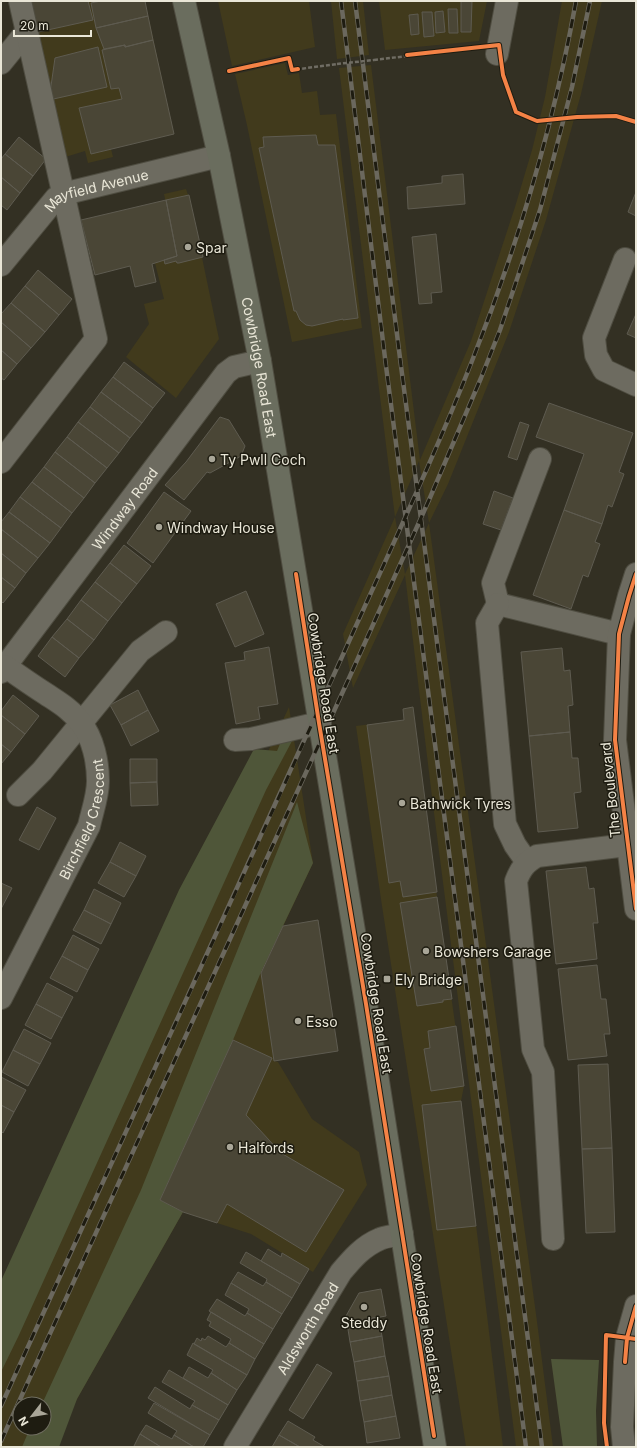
<svg xmlns="http://www.w3.org/2000/svg" width="637" height="1448" font-family="Inter,sans-serif">
<rect width="100%" height="100%" fill="#333023"/>
<path fill="#413a1c" fill-rule="evenodd" d="M27 1H145L174 134 111 149 113 157 88 163 85 151 62 158Z
M218 1H309L315 47 232 66Z
M331 1H363L369 55 337 59Z
M379 1H487L479 41 385 50Z
M562 1H602L581 94 546 220 509 332 448 484 429 523 538 1329 553 1447H516L433 805 405 575 353 688 343 634 395 517 339 68 371 65 420 460 471 341 515 207 532 150 545 97ZM419 461 429 523 405 574 395 517Z
M285 63 288 75 299 73 302 93 317 91 320 115 336 114 362 328 292 342 247 125 235 74Z
M186 189 188 195H189L219 339 176 398 126 357 149 324 144 304 164 299 155 263 177 256 164 194Z
M289 707 313 863 261 973 274 1061 278 1062 312 1119 359 1152 367 1185 313 1272 251 1234 183 1212 77 1399 54 1447H1V1318ZM20 1404H44V1428H20Z
M413 707 437 897 464 1086 461 1101 503 1447H466L382 906 356 726 404 720 403 709Z"/>
<path fill="#4f5639" d="M288 725 292 741 266 790 19 1335 1 1372V1281L179 890 254 749 277 751Z
M297 802 313 863 261 972 233 1040 160 1200 183 1212 77 1399 59 1447H22L30 1428H44V1404H42L141 1190Z
M551 1359 599 1360 596 1411 597 1447H563Z"/>
<path fill="#4a4636" stroke="#5e5b50" d="M27 1H88L93 20 34 33Z
M101 1H145L148 16 96 28 91 3Z
M461 1H472L471 32H461Z
M448 9H457L458 33H449Z
M443 11 445 32 436 33 435 12Z
M422 12H432L434 36 424 37Z
M418 14 419 34 411 35 409 15Z
M148 16 153 40 125 47V45L104 49 96 28Z
M153 40 174 134 91 154 79 108 122 99 119 88 111 89 102 50 125 45V47Z
M98 47 107 87 49 100 55 58Z
M316 135 318 145H335L358 318 343 320V319L312 326 306 325 300 320 296 311H294L259 148 264 147 263 137Z
M19 137 46 159 33 176 5 154Z
M5 154 33 176 20 193 1 177V159Z
M463 174 465 204 408 209 407 187 442 183V176Z
M1 177 20 193 7 210 1 205Z
M636 192V216L628 212Z
M189 195 203 257 179 263H177L176 261 165 264 164 260 177 256 166 200Z
M166 200 177 256 152 264 156 282 135 287 130 266 95 275 81 220Z
M436 234 442 292 431 293 432 303 419 304 412 237Z
M38 270 72 299 59 315 25 286Z
M25 286 59 315 45 332 11 303Z
M11 303 45 332 31 348 1 322V314Z
M636 314V338L627 334Z
M1 322 31 348 17 364 1 350Z
M1 350 17 364 4 380 1 378Z
M124 362 165 393 153 408 113 377Z
M113 377 153 408 142 423 101 392Z
M101 392 142 423 130 438 90 407Z
M549 403 633 433 619 472 624 474 612 507 608 505 602 524 564 510 584 454 536 437Z
M90 407 130 438 119 453 78 422Z
M220 417 229 420 245 446 241 456 210 473 207 472 184 500 165 485 186 462Z
M78 422 119 453 107 468 67 437Z
M520 422 529 425 517 460 508 457Z
M67 437 107 468 95 483 55 452Z
M55 452 95 483 84 498 44 467Z
M44 467 84 498 72 513 32 482Z
M32 482 72 513 61 528 20 497Z
M494 491 513 498 501 530 483 524Z
M164 492 191 511 153 563 127 543Z
M20 497 61 528 50 543 9 512Z
M564 510 602 524 595 542 600 544 588 577 583 575 571 609 533 595Z
M9 512 50 543 38 558 1 529V522Z
M1 529 38 558 26 573 1 553Z
M124 545 151 566 137 584 110 563Z
M1 553 26 573 15 588 1 577Z
M110 563 137 584 122 603 95 582Z
M1 577 15 588 3 603 1 601Z
M95 582 122 603 108 621 81 600Z
M246 591 264 634 235 647 216 604Z
M81 600 108 621 94 640 67 619Z
M67 619 94 640 79 658 52 637Z
M52 637 79 658 65 677 38 656Z
M269 647 278 704 258 707 260 719 236 724 225 663 245 660 244 652Z
M562 648 564 671 570 670 573 705 568 706 570 732 529 736 521 652Z
M138 690 148 710 121 725 110 705Z
M13 695 39 716 25 734 1 715V711Z
M413 707 437 892 403 897 400 881 389 883 367 725 404 720 403 709Z
M148 710 159 731 131 746 121 725Z
M1 715 25 734 11 752 1 744Z
M570 732 572 758H578L581 792 574 793 578 828 538 832 529 736Z
M1 744 11 752 1 764Z
M130 759H157V782L130 783Z
M157 782 158 805 131 806 130 783Z
M37 807 56 818 39 850 19 840Z
M120 842 146 856 136 876 110 862Z
M110 862 136 876 124 897 98 883Z
M586 867 589 889 594 888 598 923H593L597 959 556 964 546 871Z
M1 883 12 888 1 909Z
M94 889 121 903 111 924 84 910Z
M437 897 452 999 443 1000V1002L417 1006 400 903Z
M84 910 111 924 101 944 73 930Z
M318 920 338 1051 274 1061 261 973 283 926Z
M73 935 99 949 88 970 62 956Z
M62 956 88 970 77 992 50 978Z
M597 965 601 999H606L610 1034H604L607 1056 568 1060 558 969Z
M47 983 73 997 62 1018 36 1004Z
M36 1004 62 1018 51 1039 25 1025Z
M456 1026 464 1086 431 1091 424 1049 430 1048 428 1031Z
M24 1029 51 1043 40 1064 13 1050Z
M233 1040 272 1058 246 1115 281 1153 344 1190 306 1252 227 1204 217 1223 183 1212 160 1200Z
M13 1050 40 1064 28 1086 2 1072Z
M608 1064 612 1148 582 1149 578 1065Z
M1 1077 26 1090 14 1112 1 1105Z
M461 1101 476 1226 437 1230 422 1105Z
M1 1105 14 1112 3 1133 1 1131Z
M612 1148 615 1232 586 1233 582 1149Z
M268 1249 281 1257 282 1253 309 1269 300 1284 261 1261Z
M246 1252 300 1284 292 1298 266 1282 267 1279 240 1263Z
M238 1272 263 1286 266 1282 292 1298 282 1314 231 1283Z
M231 1283 282 1314 273 1329 247 1313 249 1309 225 1295Z
M381 1289 386 1316 347 1323 346 1316 359 1293Z
M217 1299 245 1316 247 1313 273 1329 264 1344 209 1311Z
M211 1312 264 1344 255 1359 229 1343 231 1339 209 1326 211 1322 207 1320Z
M378 1317 382 1336 350 1342 347 1323Z
M208 1336 226 1347 229 1343 255 1359 247 1375 194 1344 197 1338 201 1341 202 1338 205 1340Z
M382 1336 385 1356 354 1362 350 1342Z
M193 1343 247 1375 237 1390 211 1373 213 1370 187 1355Z
M385 1356 389 1376 357 1381 354 1362Z
M317 1364 332 1373 303 1419 289 1410Z
M189 1367 208 1378 211 1373 237 1390 228 1405 183 1378Z
M169 1370 228 1405 219 1420 192 1405 195 1401 162 1382Z
M389 1376 392 1395 360 1401 357 1381Z
M155 1387 190 1409 192 1405 219 1420 210 1435 148 1398Z
M392 1395 396 1416 364 1422 360 1401Z
M154 1403 210 1435 203 1447H194L174 1435 177 1431 148 1413Z
M396 1416 400 1438 367 1443 364 1422Z
M288 1421 315 1437 313 1440 325 1447H300L279 1435Z
M146 1425 172 1439 174 1435 194 1447H161L140 1434Z
M140 1434 161 1447H136L134 1446Z
M279 1435 300 1447H272Z"/>
<g fill="none" stroke-linecap="round" stroke-linejoin="round">
<g stroke="#4f4d41" stroke-width="24">
<g id="minor">
<path d="M497 54 507 1"/>
<path d="M1 63 27 31"/>
<path d="M625 259 594 338 596 355 604 370 636 385"/>
<path id="s1" d="M1 265 56 198 63 194 219 156"/>
<path d="M540 459 493 583 498 604 619 634"/>
<path d="M1 462 96 339 20 1"/>
<path d="M636 574 629 596 619 634 615 740 636 909"/>
<path d="M498 604 487 623 505 824 515 845 527 862"/>
<path id="s2" d="M1 672 226 373 234 367 260 361"/>
<path d="M235 740 251 739 319 723"/>
<path d="M18 795 42 771 140 651 166 632"/>
<path id="s3" d="M1 998 89 826C92 812 98 796 98 781 98 762 93 738 81 723 72 710 58 702 46 694 32 685 19 676 5 666"/>
<path d="M553 1239 543 1072 533 1049 516 881C521 868 525 863 537 856L627 845"/>
<path id="s4" d="M235 1447 341 1272C352 1259 363 1246 380 1239 386 1236 395 1236 402 1234"/>
<path d="M624 1447 622 1427 625 1362 627 1338 636 1306"/>
</g>
</g>
<g stroke="#4f4d41" stroke-width="24">
<g id="major">
<path id="s5" d="M184 1 219 156 260 361 366 1004 435 1447"/>
</g>
</g>
<path stroke="#6f6c63" stroke-width="2.5" stroke-dasharray="4 2" stroke-linecap="butt" d="M374 60 474 48
M229 71 289 58 292 70 337 64
M504 76 516 112 537 121 577 117 616 116 636 122"/>
<use href="#minor" stroke="#6d6b60" stroke-width="22"/>
<use href="#major" stroke="#6a6d5e" stroke-width="22"/>
<g stroke="#6b685e" stroke-width="4.5">
<path id="rail" d="M341 1 386 366 526 1447
M355 1 401 366 542 1447
M1 1406C115 1153 233 901 346 648 389 552 434 458 472 361 518 245 554 123 576 1
M1 1441 350 676 429 500 481 378 500 330 540 210 572 87 590 1"/>
</g>
<use href="#rail" stroke="#1e1c11" stroke-width="3" stroke-dasharray="9" stroke-linecap="butt"/>
<path stroke="#6f6c63" stroke-width="2.5" stroke-dasharray="4 2" stroke-linecap="butt" d="M337 64 374 60"/>
<g stroke="#1e1c11" stroke-width="6">
<path id="cycleway" d="M407 55 499 45 503 75 516 112 537 121 577 117 616 116 636 122
M229 71 289 58 292 70 298 69
M296 574 319 723 366 1004 434 1436
M636 574 629 596 619 634 615 740 636 909
M625 1362 627 1338 636 1306
M607 1447 604 1423 606 1335 636 1339"/>
</g>
<use href="#cycleway" stroke="#f48246" stroke-width="4"/>
</g>
<g fill="#a9a698" stroke="#1e1c11" stroke-width="1.5">
<circle cx="188" cy="247" r="4"/>
<circle cx="212" cy="459" r="4"/>
<circle cx="159" cy="527" r="4"/>
<circle cx="402" cy="803" r="4"/>
<circle cx="426" cy="951" r="4"/>
<rect x="383" y="975" width="8" height="8" rx="2"/>
<circle cx="298" cy="1021" r="4"/>
<circle cx="230" cy="1147" r="4"/>
<circle cx="364" cy="1307" r="4"/>
</g>
<g text-anchor="middle" dominant-baseline="central" stroke-width="3" stroke-linejoin="round" paint-order="stroke">
<g font-size="14" fill="#e9e6d7" stroke="#1e1c11">
<text stroke="none"><textPath href="#s1" startOffset="127">Mayfield Avenue</textPath></text>
<text stroke="none"><textPath href="#s5" startOffset="374">Cowbridge Road East</textPath></text>
<text stroke="none"><textPath href="#s2" startOffset="205">Windway Road</textPath></text>
<text transform="translate(324 683) rotate(81)">Cowbridge Road East</text>
<text transform="translate(610 790) rotate(-96)">The Boulevard</text>
<text stroke="none"><textPath href="#s3" startOffset="198">Birchfield Crescent</textPath></text>
<text transform="translate(377 1003) rotate(81)">Cowbridge Road East</text>
<text transform="translate(427 1323) rotate(81)">Cowbridge Road East</text>
<text stroke="none"><textPath href="#s4" startOffset="139">Aldsworth Road</textPath></text>
</g>
<g font-size="14" fill="#e9e6d7" stroke="#1e1c11" text-anchor="start">
<text x="196" y="247">Spar</text>
<text x="220" y="459">Ty Pwll Coch</text>
<text x="167" y="527">Windway House</text>
<text x="410" y="803">Bathwick Tyres</text>
<text x="434" y="951">Bowshers Garage</text>
<text x="395" y="979">Ely Bridge</text>
<text x="306" y="1021">Esso</text>
<text x="238" y="1147">Halfords</text>
<text x="364" y="1322" text-anchor="middle">Steddy</text>
</g>
</g>
<rect width="637" height="1448" fill="none" stroke="#e9e6d7" stroke-width="4"/>
<g transform="translate(32 1416) rotate(239)"><circle r="19" fill="#1e1c11" stroke="#6f6d60"/>
<path d="M0-3L7 15L0 10L-7 15Z" fill="#a9a698"/>
<text y="-6" font-size="11" font-weight="bold" text-anchor="middle" fill="#e9e6d7">N</text>
</g>
<path d="M14 30v6h77v-6" fill="none" stroke="#e9e6d7" stroke-width="2"/>
<text x="20" y="30" font-size="12" fill="#e9e6d7" stroke="#1e1c11" stroke-width="3" paint-order="stroke">20 m</text>
</svg>
